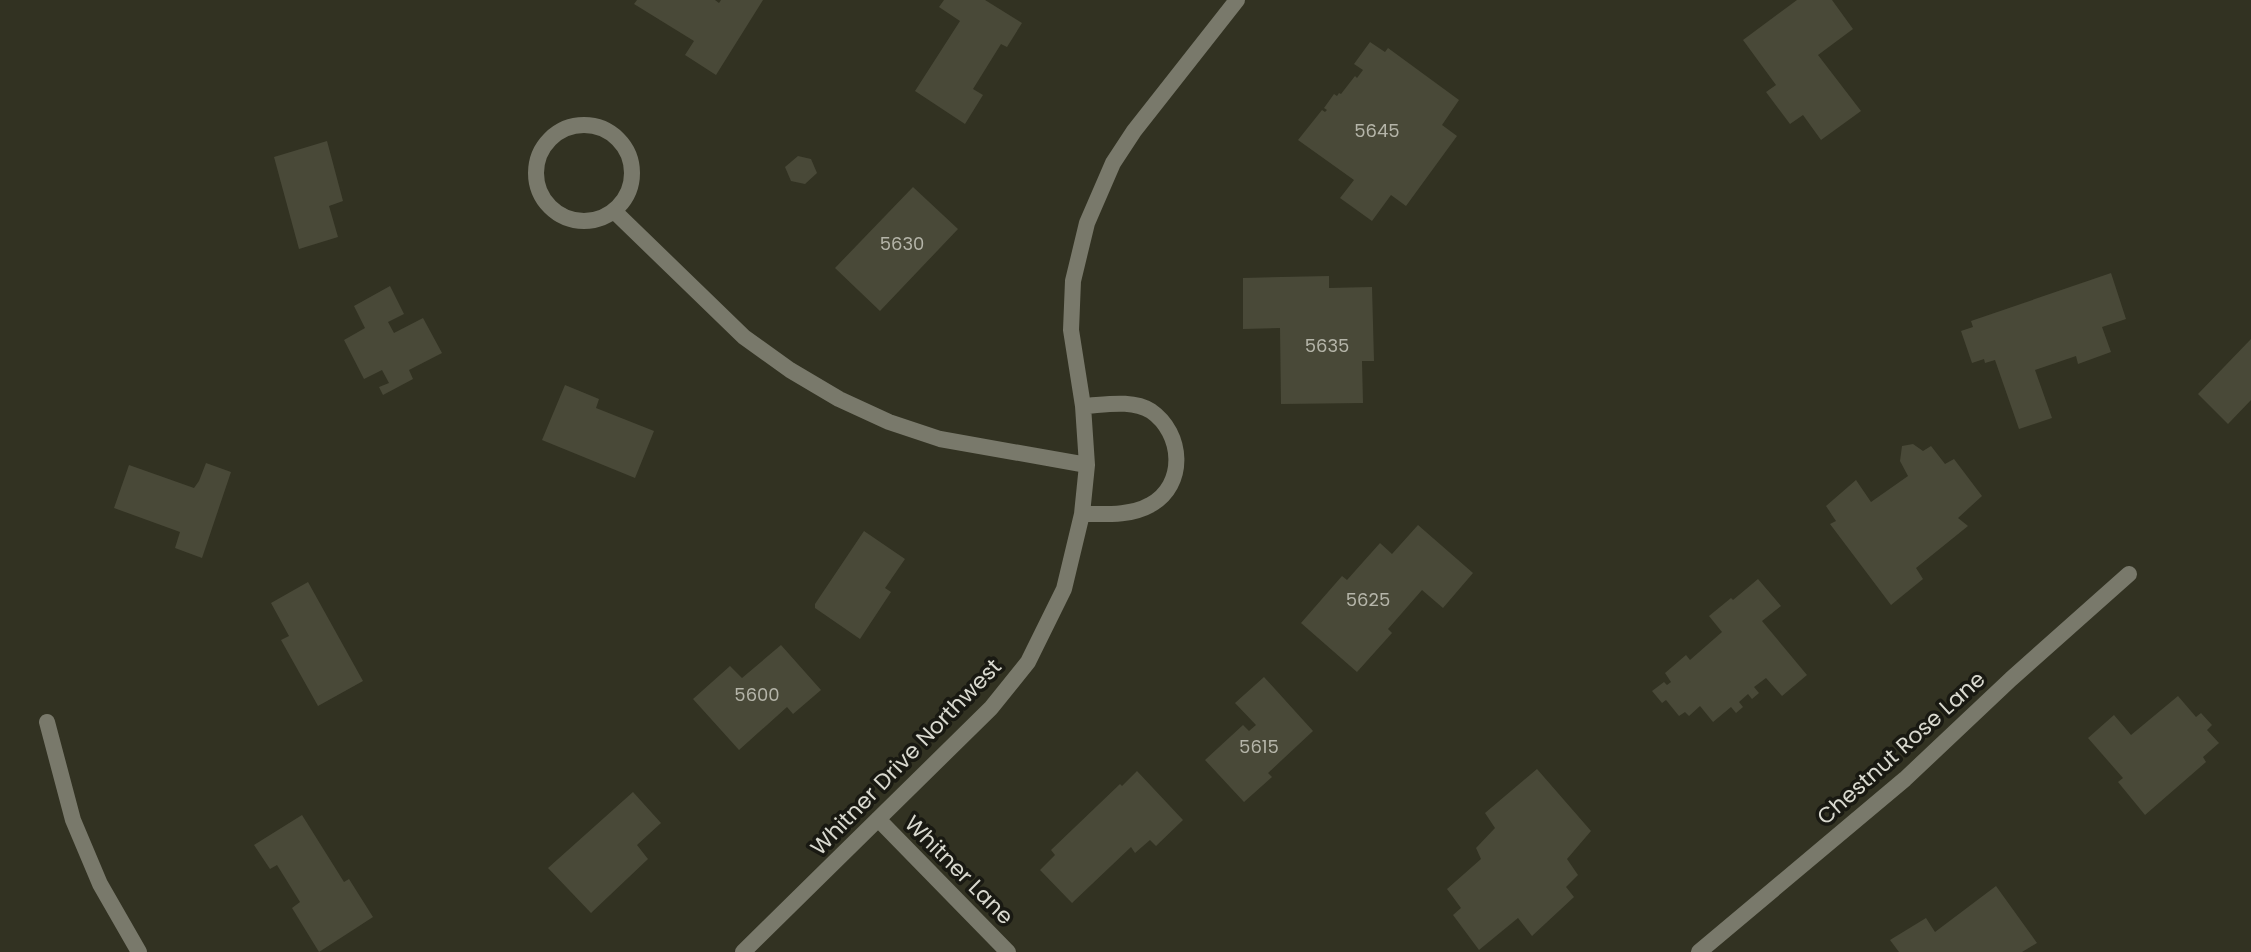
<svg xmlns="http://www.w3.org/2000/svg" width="2251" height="952" font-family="Poppins,sans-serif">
<rect width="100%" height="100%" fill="#323222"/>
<path fill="#494938" d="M637 0H715L719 3 721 0H763L716 75 685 55 694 41 634 4Z
M944 0H985L1022 23 1007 47 1001 44 973 89 983 95 965 124 915 91 960 21 939 7Z
M1797 0H1832L1853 29 1818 55 1861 111 1821 140 1803 115 1790 124 1766 92 1776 85 1743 40Z
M1370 42 1385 52 1388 48 1459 100 1442 125 1457 136 1406 206 1391 195 1372 221 1340 198 1354 180 1298 140 1322 110 1325 112 1327 110 1324 108 1334 94 1337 96 1339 93 1341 94 1355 76 1357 78 1363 70 1354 64Z
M327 141 343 201 329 206 338 237 299 249 274 157Z
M798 156 811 159 817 173 805 184 791 181 785 167Z
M913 187 958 229 880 311 835 268Z
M2111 273 2126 319 2102 327 2111 352 2078 364 2076 356 2035 370 2052 418 2019 429 1995 360 1985 363 1984 359 1972 363 1961 331 1973 327 1971 321Z
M1329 276V288L1372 287 1374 361H1362L1363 403 1281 404 1280 328 1243 329V278Z
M390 286 404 314 388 322 394 333 423 318 442 353 409 370 413 379 383 395 379 387 389 383 382 370 364 379 344 340 365 328 354 306Z
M2251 339V400L2228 424 2198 394Z
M565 385 599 399 596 408 654 431 635 478 542 440Z
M1913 444 1923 451 1931 446 1945 464 1954 459 1982 496 1958 518 1968 526 1916 568 1923 579 1891 605 1830 524 1836 521 1826 506 1856 480 1871 502 1908 476 1900 461 1902 446Z
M206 463 231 472 202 558 175 548 180 532 114 508 129 465 194 488 199 481Z
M1418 525 1473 573 1443 608 1422 590 1388 629 1392 633 1357 672 1301 623 1342 576 1347 580 1380 543 1392 554Z
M864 531 905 559 885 588 891 592 860 639 815 608V604Z
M1758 579 1781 606 1762 621 1807 675 1782 696 1766 678 1754 687 1759 693 1752 699 1748 694 1739 702 1743 707 1736 713 1731 707 1713 722 1700 706 1689 716 1685 712 1679 716 1666 700 1662 703 1652 691 1664 682 1667 685 1671 682 1665 673 1686 655 1690 660 1722 632 1709 616 1731 598 1733 600Z
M308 582 363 681 318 706 281 640 289 636 271 603Z
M781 645 821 690 793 714 787 707 739 750 693 699 730 666 742 678Z
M1264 677 1313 731 1268 773 1272 777 1244 802 1205 760 1243 725 1249 731 1256 725 1235 703Z
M2178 696 2196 717 2201 713 2212 725 2207 730 2219 743 2203 757 2206 762 2145 815 2118 782 2123 778 2088 738 2114 715 2131 735Z
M1537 769 1591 831 1567 859 1578 875 1566 887 1574 897 1532 936 1518 918 1479 950 1453 915 1461 908 1447 889 1481 859 1476 848 1495 828 1485 813Z
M1137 771 1183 820 1156 846 1150 840 1135 853 1131 847 1072 903 1040 870 1055 855 1051 850 1120 784 1122 786Z
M633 792 661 823 637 845 648 859 591 913 548 868Z
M302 815 344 882 349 879 373 917 319 952 292 908 300 902 277 865 270 869 254 845Z
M1996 886 2037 943 2022 952H1899L1890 940 1926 918 1935 932Z"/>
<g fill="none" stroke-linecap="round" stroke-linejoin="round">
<path stroke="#79796b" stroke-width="16" d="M536 173a48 48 0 1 1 96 0a48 48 0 1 1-96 0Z
M614 211 744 337 790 370 839 399 889 422 940 439 1087 465
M1082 514C1104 514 1131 516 1150 505 1187 485 1183 433 1151 411 1132 399 1104 405 1083 406
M47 722 73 820 100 884 139 952
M878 819 1008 952
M743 952 991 708 1028 662 1064 589 1082 514 1087 465 1083 406 1071 330 1073 281 1087 223 1113 163 1134 131 1237 0
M1699 952 1905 779 2011 679 2129 574"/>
</g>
<g text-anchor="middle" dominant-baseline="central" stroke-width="7" stroke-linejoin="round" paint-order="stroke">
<g font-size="18" fill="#b5b5a9">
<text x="1377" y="130">5645</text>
<text x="902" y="243">5630</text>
<text x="1327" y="345">5635</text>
<text x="1368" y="599">5625</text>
<text x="757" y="694">5600</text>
<text x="1259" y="746">5615</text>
</g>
<g font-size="22" fill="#d9d9cf" stroke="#191912">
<text transform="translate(1901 748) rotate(-42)">Chestnut Rose Lane</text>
<text transform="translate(906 757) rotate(-46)">Whitner Drive Northwest</text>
<text transform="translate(959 870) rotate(45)">Whitner Lane</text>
</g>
</g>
</svg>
